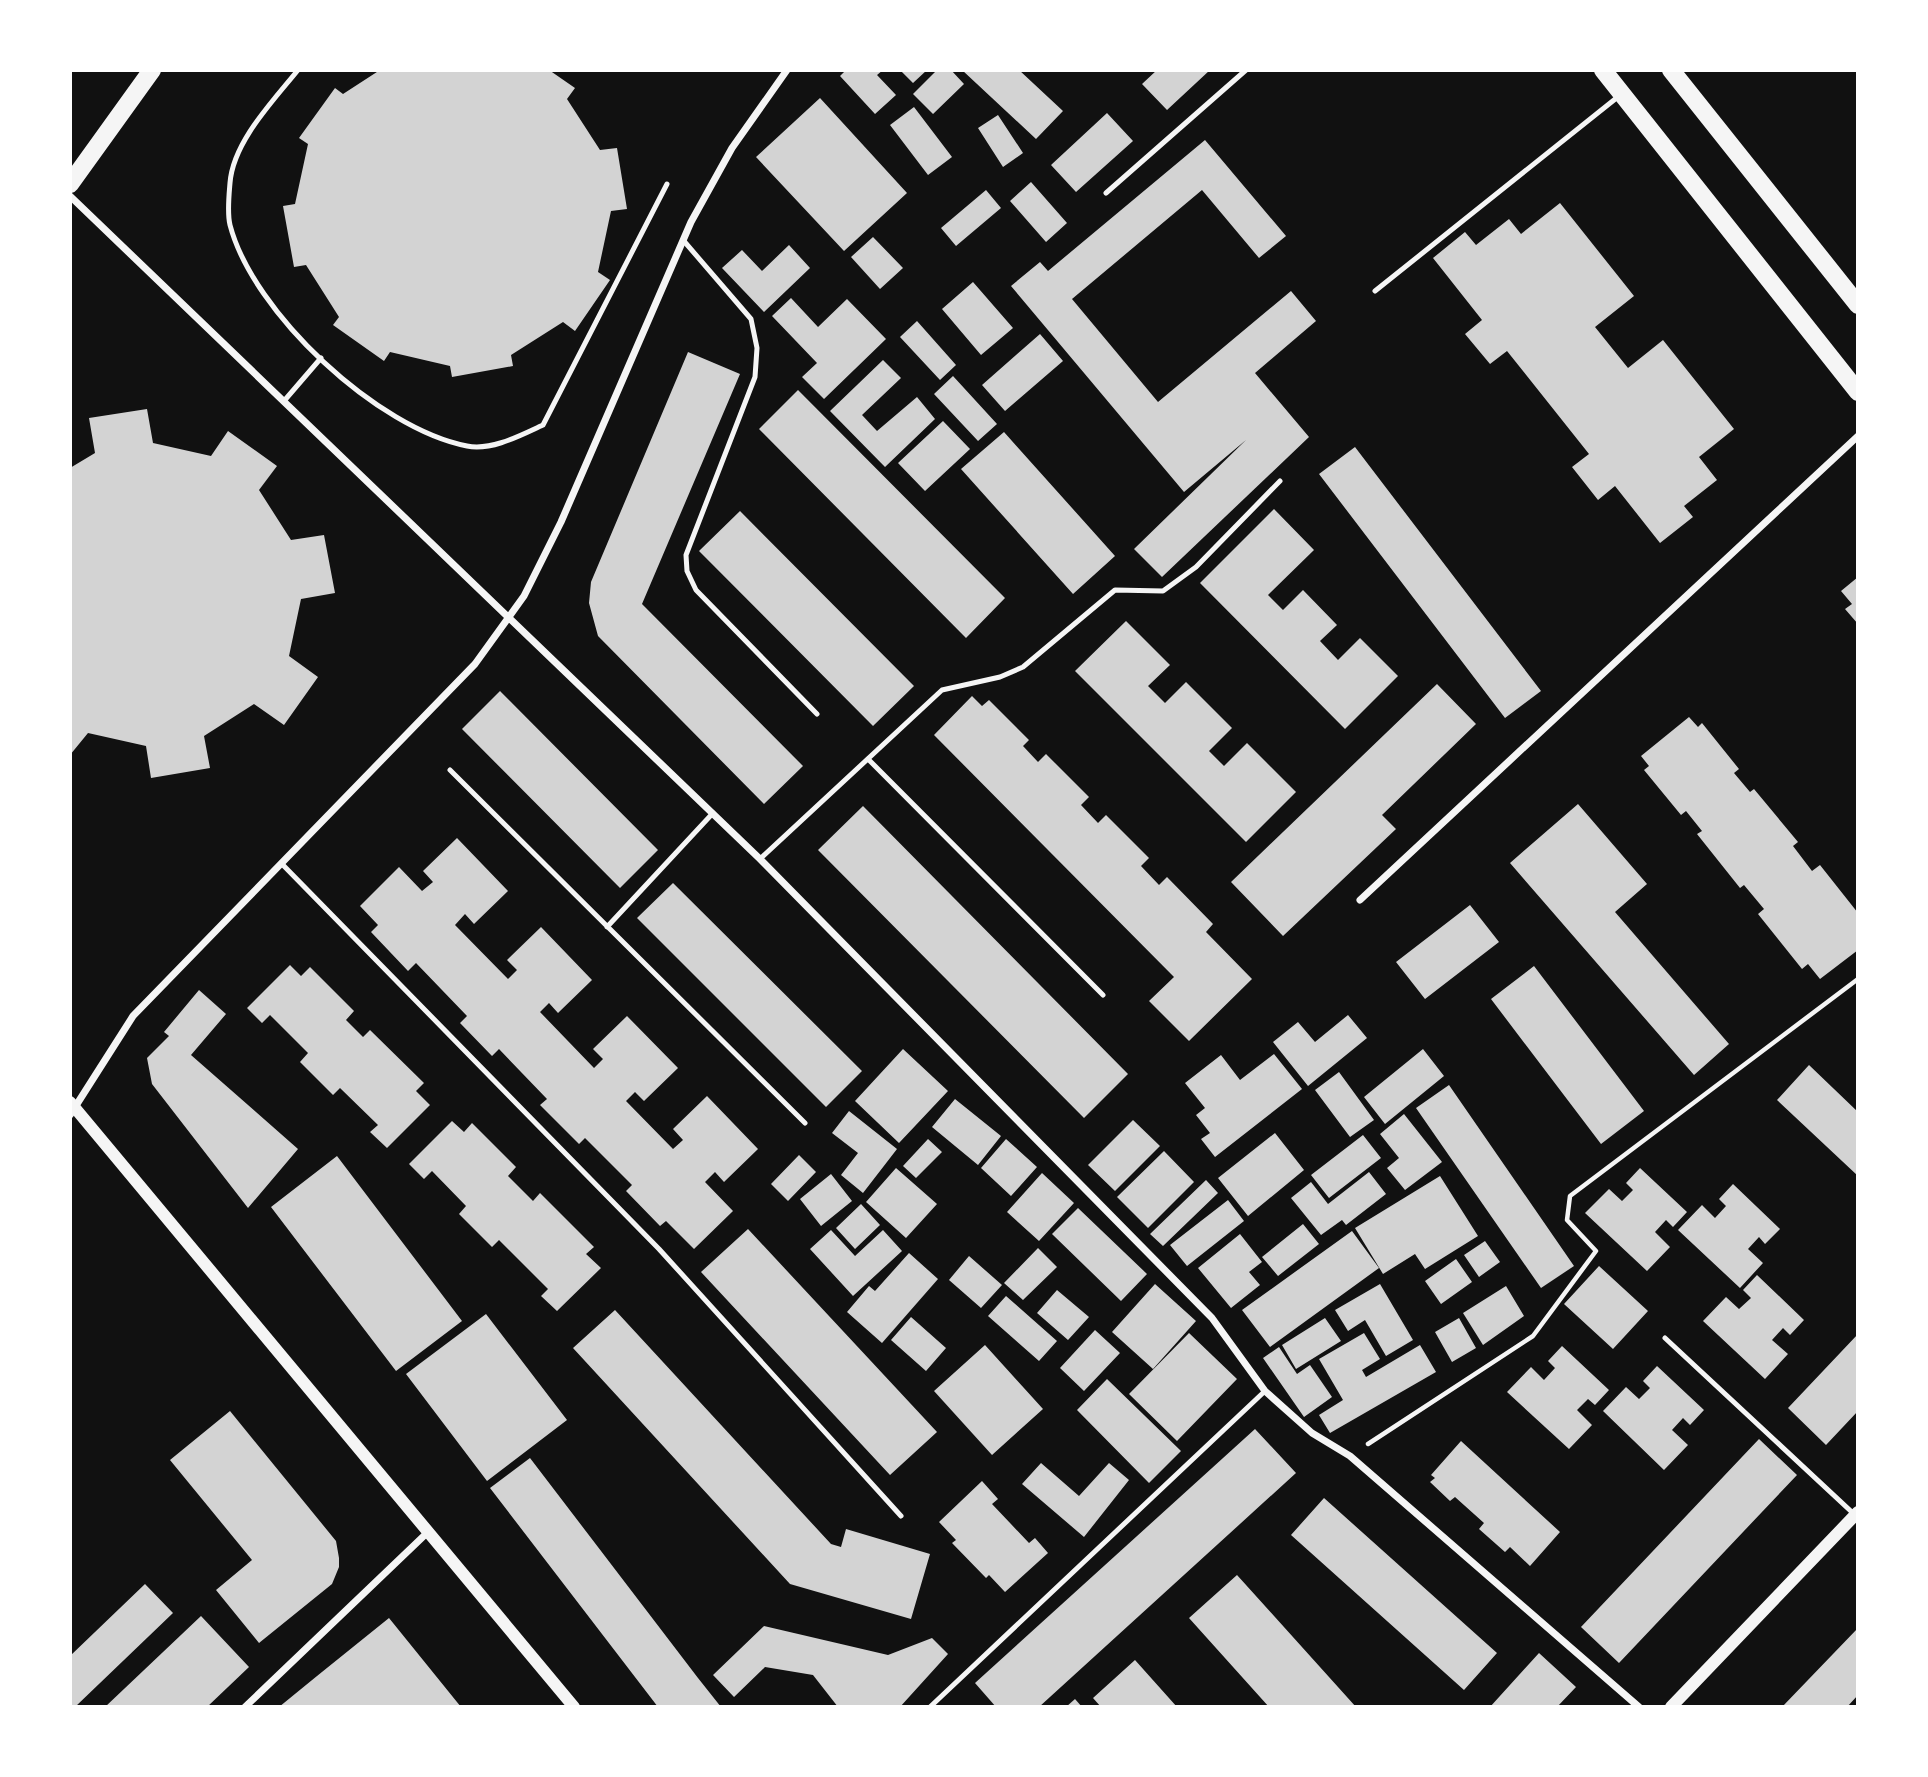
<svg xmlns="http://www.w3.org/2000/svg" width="1928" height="1777" font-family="Karla,sans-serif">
<rect width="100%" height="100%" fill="#111"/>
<path fill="#d3d3d3" d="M380 70H549L575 88 567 99 600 150 617 148 627 209 611 211 598 272 610 280 575 331 563 322 511 355 513 366 452 377 450 366 390 352 384 361 333 325 339 317 306 265 294 267 283 206 295 204 308 144 299 138 335 88 343 94Z
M846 70H883L877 75 896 95 875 114 840 76Z
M900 70H927L913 83Z
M937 70H951L964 84 933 114 913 94Z
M962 70H1019L1063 111 1036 139Z
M1157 70H1210L1167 110 1142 84Z
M820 98 907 193 844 251 756 157Z
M914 107 952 157 928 175 890 125Z
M1107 113 1133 141 1076 192 1051 165Z
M998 115 1023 153 1003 167 978 128Z
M1205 140 1286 236 1259 258 1202 190 1072 299 1158 402 1291 291 1316 321 1255 373 1309 437 1162 577 1134 549 1246 440 1184 492 1011 286 1040 262 1048 271Z
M1031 182 1067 223 1046 242 1010 201Z
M986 190 1001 208 956 246 941 228Z
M1560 203 1634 296 1595 327 1628 368 1663 340 1734 429 1699 457 1717 480 1684 506 1693 517 1660 543 1615 486 1598 500 1572 467 1589 454 1507 351 1490 364 1465 334 1482 320 1433 258 1465 232 1476 245 1509 219 1521 234Z
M873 237 903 268 880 289 851 257Z
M789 245 810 268 764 312 722 268 742 250 762 271Z
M973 282 1013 328 981 355 942 309Z
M791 298 818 327 847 299 886 339 824 399 802 377 817 363 772 316Z
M917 321 956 365 940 380 900 337Z
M1040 334 1063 361 1005 411 982 385Z
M688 352 740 374 642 604 803 766 764 804 598 636 589 603 591 582Z
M883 360 901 378 862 415 877 431 917 397 935 419 885 467 830 411Z
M953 376 997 424 978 441 934 394Z
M798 390 1005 598 966 638 759 429Z
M147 409 153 443 211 456 228 431 277 466 259 490 291 540 324 535 335 593 301 599 289 656 318 677 284 725 254 704 204 736 210 768 151 778 146 746 88 733 70 755V468L95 453 89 418Z
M943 421 970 449 925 491 898 463Z
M1004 432 1115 556 1073 594 961 469Z
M1355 447 1541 691 1505 718 1319 474Z
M1274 509 1314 550 1268 595 1283 610 1303 590 1337 625 1320 641 1338 660 1360 638 1398 676 1345 729 1200 583Z
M740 511 914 686 873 726 699 551Z
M1858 577V624L1845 609 1852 604 1841 591Z
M1126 621 1170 665 1148 686 1165 703 1186 682 1232 728 1209 751 1224 766 1247 743 1296 792 1246 842 1075 671Z
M1437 684 1476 724 1382 815 1396 829 1283 936 1231 882Z
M500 691 658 850 620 888 462 729Z
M972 696 982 706 989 700 1029 740 1023 746 1038 762 1046 754 1089 797 1081 805 1098 823 1106 815 1149 858 1141 866 1159 885 1167 877 1213 924 1206 932 1252 979 1189 1041 1149 1001 1174 977 934 735Z
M1689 717 1698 727 1702 723 1739 769 1734 773 1750 792 1754 789 1798 842 1793 846 1812 871 1820 865 1858 913V950L1820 979 1808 964 1802 969 1758 914 1764 909 1744 885 1740 888 1697 834 1702 831 1686 811 1681 815 1644 770 1649 766 1641 756Z
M1578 804 1647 884 1615 912 1729 1044 1694 1075 1510 863Z
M863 806 1128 1074 1084 1118 818 850Z
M457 838 508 891 474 924 465 914 455 925 508 979 517 970 507 960 541 927 592 980 558 1013 549 1003 540 1012 594 1068 603 1059 593 1049 627 1016 678 1068 644 1101 635 1092 626 1101 673 1149 683 1140 673 1129 707 1096 758 1149 724 1182 715 1172 705 1182 733 1211 694 1249 666 1221 660 1226 626 1191 632 1185 585 1138 579 1144 540 1105 547 1099 499 1049 492 1056 460 1023 467 1016 416 963 408 971 371 932 378 925 360 906 399 867 422 891 433 882 423 871Z
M673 883 862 1071 826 1107 637 918Z
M1470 905 1499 942 1425 999 1396 962Z
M290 965 301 976 310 967 354 1011 346 1020 363 1037 370 1030 424 1083 416 1091 430 1105 387 1148 370 1132 378 1125 340 1088 333 1095 300 1062 308 1053 270 1015 262 1023 247 1008Z
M1534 966 1644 1111 1601 1144 1491 999Z
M199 990 226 1014 191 1055 298 1149 248 1208 152 1084 147 1058 169 1036 164 1032Z
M1348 1015 1367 1038 1308 1086 1273 1042 1298 1022 1315 1042Z
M903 1049 948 1091 899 1143 855 1101Z
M1423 1049 1444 1076 1385 1124 1364 1097Z
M1274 1054 1302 1089 1215 1157 1201 1139 1210 1133 1196 1115 1205 1108 1185 1083 1221 1055 1240 1080Z
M1809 1065 1858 1112V1176L1777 1100Z
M1339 1072 1374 1120 1350 1137 1315 1090Z
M1449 1085 1574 1266 1541 1288 1416 1108Z
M955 1099 1001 1136 978 1165 932 1127Z
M849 1111 897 1149 863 1193 841 1175 858 1153 832 1133Z
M1404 1114 1442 1162 1405 1190 1387 1168 1399 1158 1380 1134Z
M1133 1120 1160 1146 1115 1191 1088 1165Z
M452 1121 464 1132 472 1123 516 1167 508 1176 533 1201 540 1193 594 1247 586 1254 601 1268 557 1311 541 1296 548 1289 499 1240 492 1247 459 1214 466 1206 432 1171 424 1179 409 1164Z
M1275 1133 1304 1170 1248 1216 1218 1178Z
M1363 1135 1381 1158 1329 1198 1311 1175Z
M928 1139 942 1152 916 1178 903 1166Z
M1006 1139 1037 1167 1011 1196 981 1168Z
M1164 1151 1194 1182 1148 1228 1117 1197Z
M799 1155 816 1172 788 1201 771 1184Z
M337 1156 462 1321 396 1371 271 1207Z
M896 1168 937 1204 906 1238 866 1202Z
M1640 1168 1687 1212 1673 1227 1666 1220 1655 1232 1670 1247 1647 1271 1585 1213 1609 1189 1622 1201 1633 1190 1626 1183Z
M1369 1172 1386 1194 1346 1225 1342 1220 1321 1235 1291 1198 1311 1182 1328 1204Z
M1042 1173 1074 1203 1039 1241 1007 1212Z
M831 1174 852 1201 821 1226 800 1199Z
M1440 1176 1478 1236 1425 1269 1415 1254 1383 1274 1355 1228Z
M1206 1180 1218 1193 1163 1246 1150 1234Z
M1733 1184 1780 1229 1765 1244 1759 1237 1748 1249 1763 1263 1740 1288 1678 1230 1702 1205 1715 1218 1726 1206 1719 1199Z
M1228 1200 1244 1221 1187 1266 1170 1245Z
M861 1204 880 1225 855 1249 836 1228Z
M1078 1208 1147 1274 1121 1301 1052 1234Z
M1303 1224 1319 1244 1278 1276 1262 1257Z
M748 1229 937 1432 890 1475 701 1272Z
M831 1230 855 1256 883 1230 902 1251 853 1296 810 1249Z
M1352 1231 1379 1268 1270 1347 1242 1310Z
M1240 1234 1262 1262 1249 1272 1260 1285 1231 1308 1198 1268Z
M1485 1241 1500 1262 1479 1277 1464 1255Z
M1038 1248 1057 1267 1023 1300 1004 1283Z
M909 1253 938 1279 882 1343 847 1312 869 1286 875 1291Z
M969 1256 1002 1285 981 1308 949 1280Z
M1456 1259 1472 1282 1441 1304 1425 1281Z
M1599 1266 1648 1311 1613 1349 1564 1304Z
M1757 1275 1804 1320 1790 1335 1783 1328 1772 1340 1788 1354 1765 1379 1703 1321 1726 1297 1739 1309 1751 1298 1743 1290Z
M1155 1284 1196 1321 1153 1369 1112 1332Z
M1380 1284 1413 1340 1386 1356 1365 1320 1348 1331 1335 1310Z
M1506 1286 1524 1316 1483 1345 1463 1313Z
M1057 1290 1089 1317 1068 1340 1037 1313Z
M1006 1296 1057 1341 1039 1361 988 1316Z
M615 1310 831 1544 841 1547 846 1529 930 1554 911 1619 790 1584 573 1348Z
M486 1314 567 1420 487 1481 406 1374Z
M911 1317 946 1348 926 1371 891 1340Z
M1325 1318 1341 1341 1296 1369 1282 1345Z
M1459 1318 1476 1348 1452 1362 1435 1332Z
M1095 1330 1120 1353 1084 1391 1060 1368Z
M1189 1333 1237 1379 1177 1441 1129 1394Z
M1364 1333 1380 1359 1362 1370 1366 1377 1420 1345 1436 1372 1330 1433 1319 1415 1343 1400 1319 1359Z
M1858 1334V1411L1826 1445 1788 1408Z
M985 1345 1043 1409 992 1455 934 1391Z
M1562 1346 1609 1390 1595 1405 1588 1399 1577 1410 1592 1425 1569 1449 1507 1392 1531 1367 1544 1380 1555 1368 1548 1361Z
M1279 1347 1297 1374 1310 1365 1332 1397 1304 1417 1263 1358Z
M1657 1366 1704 1410 1690 1425 1683 1418 1672 1430 1688 1445 1664 1470 1603 1411 1626 1387 1639 1399 1650 1388 1643 1381Z
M1107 1379 1181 1451 1149 1483 1077 1410Z
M230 1411 336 1541 339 1558V1567L332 1584 259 1643 216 1590 252 1560 170 1460Z
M1255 1429 1296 1473 1039 1707H996L975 1683Z
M1759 1439 1797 1475 1619 1663 1581 1627Z
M1461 1441 1560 1532 1530 1566 1510 1547 1505 1552 1479 1529 1484 1523 1455 1497 1450 1501 1430 1482 1435 1478 1431 1475Z
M530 1458 698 1678 721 1707H658L490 1488Z
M1041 1463 1079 1496 1109 1463 1129 1480 1084 1537 1022 1484Z
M982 1481 998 1499 992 1504 1029 1543 1035 1538 1048 1553 1005 1592 989 1575 986 1578 952 1543 956 1540 939 1522Z
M1324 1498 1497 1653 1464 1690 1291 1535Z
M1237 1575 1356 1707H1269L1189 1618Z
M145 1584 173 1613 75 1707H70V1656Z
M201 1616 249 1667 207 1707H105Z
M389 1618 461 1707H279L317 1676Z
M764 1626 888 1655 932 1638 948 1654 900 1707H838L813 1675 765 1667 734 1697 713 1675Z
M1858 1628V1695L1847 1707H1782Z
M1539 1653 1576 1687 1557 1707H1490Z
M1135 1660 1177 1707H1101L1093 1698Z
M1075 1699 1082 1707H1066Z"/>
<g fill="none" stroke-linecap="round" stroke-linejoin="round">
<path stroke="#f5f5f5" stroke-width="4.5" d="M1368 1444 1533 1336 1596 1251 1567 1220 1570 1196 1858 979"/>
<path stroke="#f5f5f5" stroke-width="5" d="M298 70C273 101 233 142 230 183 229 195 227 213 230 225 253 313 378 429 467 446 492 451 521 435 543 425L667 184
M1106 193 1246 70
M683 240 751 319 757 348 755 377 686 555 687 571 696 590 817 714
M1375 291 1619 96
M284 401 321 358
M868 759 1103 995
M450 770 805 1123
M760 859 942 690 1000 677 1023 667 1115 590 1163 591 1196 567 1280 481
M281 863 659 1249 901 1516
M607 927 713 813
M1665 1338 1855 1515
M930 1707 1265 1391"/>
<path stroke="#f5f5f5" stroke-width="7" d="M70 196 760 859 1212 1318 1265 1391 1312 1433 1350 1456 1639 1707
M1360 900 1858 436
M70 1115 133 1016 475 664 524 596 561 522 691 222 732 148 787 70
M245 1707 429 1531"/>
<path stroke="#f5f5f5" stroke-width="12" d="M70 1102 574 1707
M1671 1707 1858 1512"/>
<path stroke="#f5f5f5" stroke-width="18" d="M1603 70 1858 392
M1671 70 1858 305
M70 184 152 70"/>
</g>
<rect width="1928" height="1777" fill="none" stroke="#ffffff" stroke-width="144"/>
</svg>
